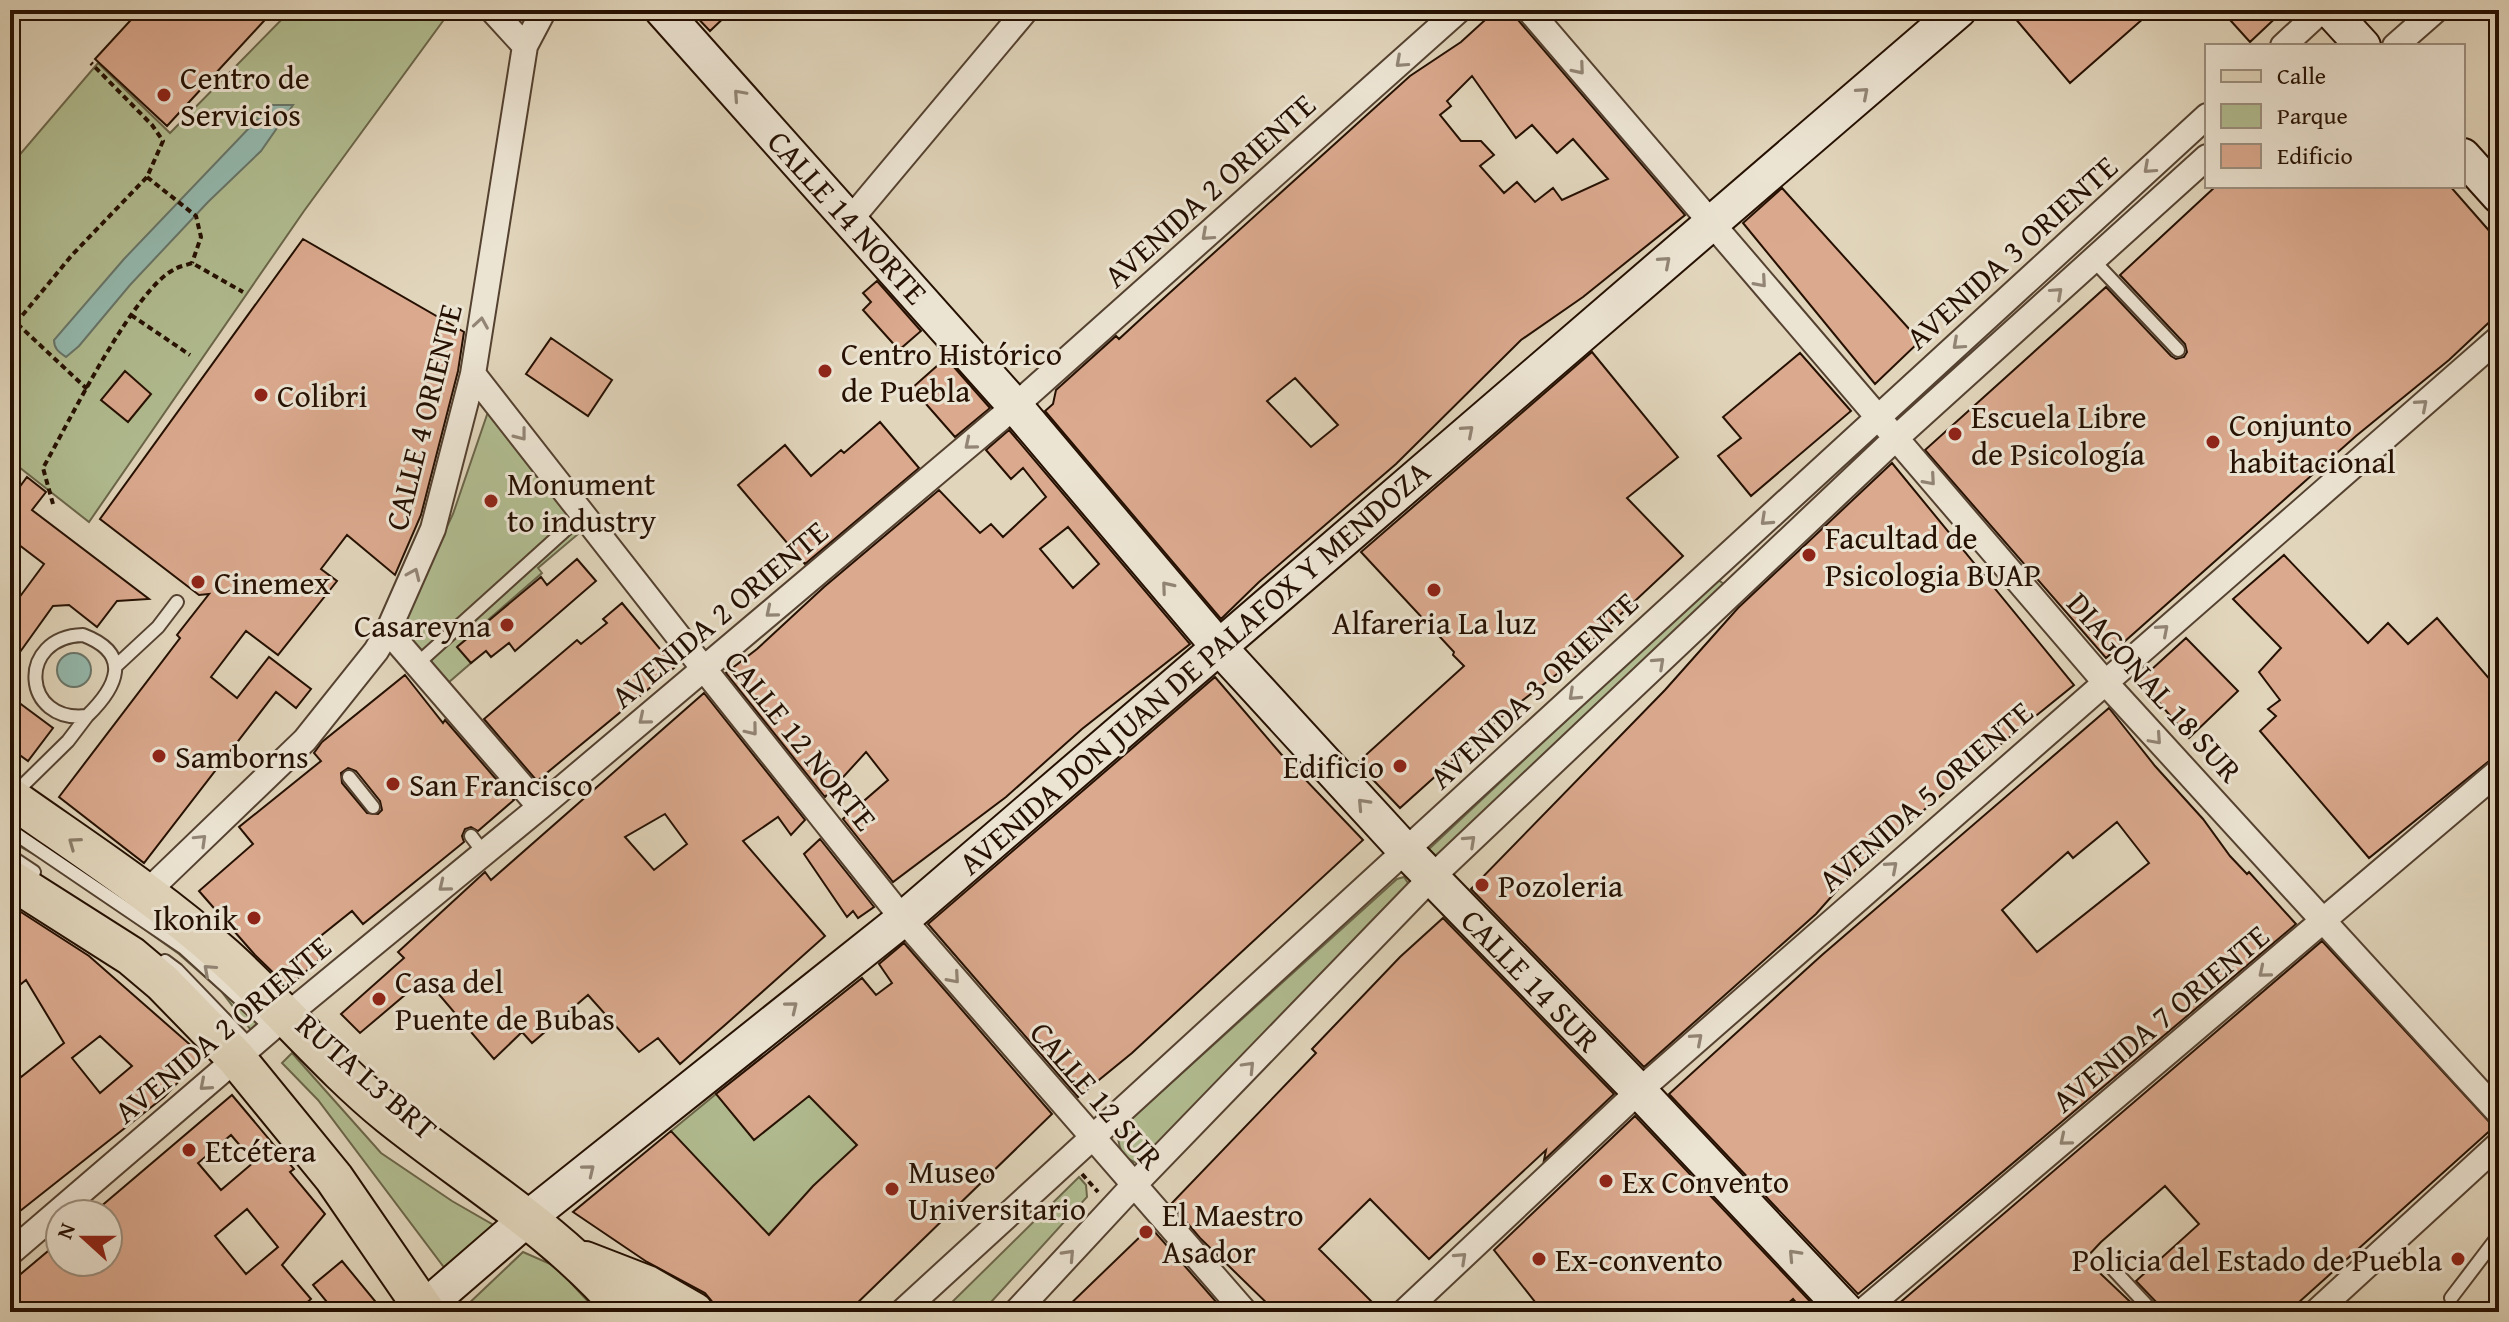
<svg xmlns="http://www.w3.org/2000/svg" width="2509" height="1322" font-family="'Gentium Book Plus',serif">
<rect width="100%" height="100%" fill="#e1d5bb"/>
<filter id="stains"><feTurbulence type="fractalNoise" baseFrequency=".0025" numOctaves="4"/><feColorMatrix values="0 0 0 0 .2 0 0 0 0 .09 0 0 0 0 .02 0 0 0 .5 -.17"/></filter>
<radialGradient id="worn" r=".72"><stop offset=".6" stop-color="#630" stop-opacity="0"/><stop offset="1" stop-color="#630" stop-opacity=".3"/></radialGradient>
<path fill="#b1bd91" stroke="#6b664a" stroke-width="2" d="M291 10H451L304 211 89 522 10 460V166L98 63 170 133Z
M490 406 590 524 538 568 542 573 458 646 471 663 441 689 396 636 453 514Z
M1717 579 1724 584 1438 860 1429 849Z
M22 827 150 921 263 1024 254 1034 221 991 179 954 57 867 10 841Z
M1404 877 1410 886 1147 1164C1126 1164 1117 1151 1118 1131L1397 879Z
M292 1053 381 1153 452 1201 497 1227 451 1271 443 1266 318 1100 282 1063Z
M716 1094 809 1096 857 1145 744 1259 671 1131Z
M1079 1177 1086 1185 1087 1197 982 1312H942Z
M523 1252 555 1266 598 1312H465L463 1309Z"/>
<path fill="#94b9ae" stroke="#687569" stroke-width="2" d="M271 105H293L261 151 208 202 130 285 79 346 66 357C59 352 54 349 54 340L124 259Z
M57 670a17 17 0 1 1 34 0a17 17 0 1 1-34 0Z"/>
<path fill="#dba98e" stroke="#251002" stroke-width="2" fill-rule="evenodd" d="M140 10H274L167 126 95 59Z
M690 10H732L710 31Z
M1496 10H1513L1518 20 1685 215 1583 297 1521 340 1396 464 1259 582 1221 619 1045 411 1053 404 1056 390 1116 336 1119 339 1144 316 1410 76 1461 42ZM1472 76 1516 138 1532 125 1557 153 1573 139 1608 179 1562 200 1553 188 1535 202 1517 182 1504 193 1480 166 1494 155 1481 141H1461L1440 115 1451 106 1447 101ZM1295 378 1338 425 1311 447 1267 401Z
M2008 10H2153L2070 83Z
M2221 10H2284L2250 42Z
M2216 186H2450L2499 242V313L2449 360 2356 436 2106 658 1925 450 2106 287 2171 356 2176 359 2184 357 2187 352 2185 344 2120 275Z
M1782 188 1920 341 1875 384 1743 223Z
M303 239 464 332 458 371 421 515 395 575 347 535 321 569 337 581 278 655 246 631 211 677 237 698 269 657 311 689 296 708 276 692 144 863 59 797 180 638 177 635 209 594 199 595 100 519Z
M877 281 921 331 899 350 863 310 871 302 863 293Z
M551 338 612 380 588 416 526 374Z
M1592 352 1678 457 1627 498 1683 556 1557 674 1506 713 1400 808 1357 763 1464 666 1453 655 1454 652 1361 552Z
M1800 353 1851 411 1751 496 1718 456 1741 438 1723 417Z
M946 358 990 408 955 437 912 388Z
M125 371 151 394 128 422 101 400Z
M880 422 919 468 805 564 738 485 785 445 811 476 841 450 844 453Z
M1009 430 1190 644 1082 729 1006 797 893 882 843 819 888 780 866 752 825 797 726 673 757 649 824 587 939 490 980 533 991 524 1003 537 1046 497 1023 468 1011 479 986 450ZM1068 527 1099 564 1073 588 1040 549Z
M1892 463 2074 685 1985 757 1855 870 1816 914 1644 1067 1471 889 1665 690 1738 608Z
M27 477 46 492 32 510 149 599 117 601 97 627 69 605 53 606 10 666V610L44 564 10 538V500Z
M2284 555 2368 643 2388 623 2408 644 2437 618 2499 690V753L2369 858 2260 731 2276 716 2268 709 2280 700 2259 672 2281 648 2233 599Z
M577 559 596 581 515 651 509 643 491 657 486 651 471 663 457 647 541 577 547 585Z
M622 603 675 667 537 781 484 719 577 640 581 644 607 623 603 619Z
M2186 638 2238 691 2189 738 2140 680Z
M405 675 443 723 445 720 514 800 478 831 471 827 465 829 462 836 464 842 363 924 352 911 317 939 328 952 288 987 255 955 199 891 253 844 239 827 321 761 314 753 322 742ZM348 768 356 771 380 801 382 810 378 814 367 813 342 783 341 773Z
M1215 677 1281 754 1363 840 1132 1053 1078 1097 928 924Z
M704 693 805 820 791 835 778 817 743 841 825 936 725 1025 680 1064 658 1038 639 1052 588 995 532 1043 522 1032 494 1059 425 978 360 1033 341 1014 404 958 398 952 485 872 491 880ZM665 814 687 844 654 870 625 837Z
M10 696 53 728 28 761 10 748Z
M2109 708 2155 766 2203 819 2230 856 2247 874 2249 872 2296 924 1858 1294 1669 1094 1822 955ZM2117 822 2149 863 2037 952 2002 910 2068 852 2073 858Z
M820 839 874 907 858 918 853 911 847 917 804 854Z
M10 905 89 956 203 1056 164 1097 10 1219V1063L21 1077 64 1043 26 980 10 993ZM100 1036 132 1066 100 1093 72 1058Z
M1443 918 1614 1094 1544 1160 1546 1150 1429 1259 1370 1199 1319 1249 1382 1312H1276L1200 1238 1171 1204 1316 1053 1312 1049 1400 957Z
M2322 941 2494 1127 2288 1312H2162L2160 1306 2136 1281 2199 1224 2165 1186 2101 1242 2085 1259 2141 1312H1889Z
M904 943 1052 1114 848 1312H727L714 1304 705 1293 647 1262 573 1212 671 1131 769 1235 813 1186 857 1145 809 1096 754 1140 716 1094 862 978 876 995 892 983 879 964Z
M232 1095 294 1169 290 1172 325 1214 282 1265 311 1299 296 1312H10V1283L60 1241V1262H108V1214H92ZM231 1135 254 1162 221 1190 198 1163ZM247 1209 278 1247 246 1274 215 1236Z
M1635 1116 1820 1312H1804L1793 1299 1778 1312H1543L1494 1250Z
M1146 1231H1154L1225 1312H1062Z
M342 1261 384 1312H335L313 1285Z"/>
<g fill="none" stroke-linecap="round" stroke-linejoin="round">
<g stroke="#544130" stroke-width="16">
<path id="lane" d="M2093 260 2178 350
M83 635C133 654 117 687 87 716 22 724 16 637 83 635Z
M417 664 583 514
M116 666 158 627 177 602
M349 777 373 807
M13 795 68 741 87 716
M10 830 184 948 273 1029
M471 836 484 853
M10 856 34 872
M165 961 177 970 254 1050
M2487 1155 2499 1173
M2118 1261 2112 1268 2153 1312
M2451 1298 2499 1235"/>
</g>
<g stroke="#544130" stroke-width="28">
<path id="street" d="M492 10 525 46
M1529 10 2104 681 2499 1113
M2283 46 2322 10
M2395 46 2436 10
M850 220 1026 10
M473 374 704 669 903 919 1245 1312
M388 631 540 807
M145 894 305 740 376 651 388 631 433 529 473 374 525 46 544 10
M10 1253 286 1016 540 807 1015 406 1459 10
M902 1312 2207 116
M1016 1312 1133 1186 1432 877 1895 439 2207 157
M1404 1312 1639 1091 2499 338
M1862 1312 2499 771
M2316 1312 2499 1144"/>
</g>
<g stroke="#251002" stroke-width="38">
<path id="secondary" d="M662 10 1015 406 1218 646 1405 850 1639 1091 1847 1312
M2330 10 2363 46
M2463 156 2499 196
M424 1308 528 1218 903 919 1959 10"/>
</g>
<g stroke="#251002" stroke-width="42">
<path id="primary" d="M10 797C82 848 158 897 224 956 281 1007 330 1067 389 1115 470 1180 559 1232 626 1312
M10 879 131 956 163 983 236 1058 334 1178 426 1312
M585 1261 647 1285 694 1312"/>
</g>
<path stroke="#251002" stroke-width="4" stroke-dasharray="6 4" stroke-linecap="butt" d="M147 177 196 216 201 237 192 263
M131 315 190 355
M10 317 87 389
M16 323 72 255 147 177 163 141 152 125 91 63
M53 504 43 468C68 424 134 288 175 269 180 266 187 265 192 263L243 292
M1082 1174 1098 1192
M985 1312 994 1302"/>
<use href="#lane" stroke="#ece4d3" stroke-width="12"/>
<use href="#street" stroke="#ece4d3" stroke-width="24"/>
<use href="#secondary" stroke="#ece4d3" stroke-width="34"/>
<use href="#primary" stroke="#e1d5bb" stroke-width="38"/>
</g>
<defs><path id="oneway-chevron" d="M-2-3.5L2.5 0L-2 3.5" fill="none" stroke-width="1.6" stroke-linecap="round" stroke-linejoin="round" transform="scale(2)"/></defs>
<g stroke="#928575">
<use href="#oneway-chevron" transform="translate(1401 62) rotate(138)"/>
<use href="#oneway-chevron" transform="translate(1579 69) rotate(50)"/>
<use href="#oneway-chevron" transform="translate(1863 93) rotate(-41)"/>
<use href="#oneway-chevron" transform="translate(739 95) rotate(-132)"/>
<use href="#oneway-chevron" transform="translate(2149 168) rotate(138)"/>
<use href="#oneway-chevron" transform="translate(1207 235) rotate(138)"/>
<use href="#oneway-chevron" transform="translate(1665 262) rotate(-41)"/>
<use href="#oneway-chevron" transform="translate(1761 282) rotate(49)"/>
<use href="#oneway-chevron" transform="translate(2057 293) rotate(-42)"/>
<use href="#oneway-chevron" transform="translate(481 323) rotate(-81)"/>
<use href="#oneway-chevron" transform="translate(1958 344) rotate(138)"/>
<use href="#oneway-chevron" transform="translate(2422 405) rotate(-41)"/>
<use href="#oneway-chevron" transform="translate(1468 431) rotate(-41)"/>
<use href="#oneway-chevron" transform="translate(521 435) rotate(52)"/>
<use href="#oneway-chevron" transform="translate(970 444) rotate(140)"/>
<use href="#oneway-chevron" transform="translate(1930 480) rotate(49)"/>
<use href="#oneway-chevron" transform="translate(1766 520) rotate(137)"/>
<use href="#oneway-chevron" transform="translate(414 574) rotate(-66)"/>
<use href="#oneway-chevron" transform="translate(1167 587) rotate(-130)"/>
<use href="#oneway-chevron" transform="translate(771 612) rotate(140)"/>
<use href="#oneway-chevron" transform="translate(2163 630) rotate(-41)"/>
<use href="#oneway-chevron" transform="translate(1659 663) rotate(-43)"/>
<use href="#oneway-chevron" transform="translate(1574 695) rotate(137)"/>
<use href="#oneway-chevron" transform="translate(644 719) rotate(140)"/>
<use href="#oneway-chevron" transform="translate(752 730) rotate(51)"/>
<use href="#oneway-chevron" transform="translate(2156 739) rotate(48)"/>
<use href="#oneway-chevron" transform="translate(1363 804) rotate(-133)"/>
<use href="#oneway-chevron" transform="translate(201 840) rotate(-44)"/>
<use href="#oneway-chevron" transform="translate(1470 841) rotate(-43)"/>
<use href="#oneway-chevron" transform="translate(1892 867) rotate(-41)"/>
<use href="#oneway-chevron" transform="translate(444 886) rotate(141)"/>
<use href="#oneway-chevron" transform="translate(209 970) rotate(-138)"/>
<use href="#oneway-chevron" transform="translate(2264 972) rotate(140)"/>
<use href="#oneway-chevron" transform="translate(954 978) rotate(49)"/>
<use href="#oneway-chevron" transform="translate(792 1007) rotate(-39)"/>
<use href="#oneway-chevron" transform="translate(1697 1039) rotate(-41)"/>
<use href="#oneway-chevron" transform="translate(1249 1067) rotate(-46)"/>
<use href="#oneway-chevron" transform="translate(205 1085) rotate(139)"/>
<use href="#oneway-chevron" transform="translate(2065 1140) rotate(140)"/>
<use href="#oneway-chevron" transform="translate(589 1170) rotate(-39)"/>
<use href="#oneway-chevron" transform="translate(1069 1255) rotate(-47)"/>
<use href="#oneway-chevron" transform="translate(1794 1255) rotate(-133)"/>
<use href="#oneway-chevron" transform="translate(1461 1258) rotate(-43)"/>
</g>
<use stroke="#8c7c68" href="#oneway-chevron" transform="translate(74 843) rotate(-144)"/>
<g fill="#8f2418" stroke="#ece4d3" stroke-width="3">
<circle cx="164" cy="95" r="8"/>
<circle cx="825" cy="371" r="8"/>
<circle cx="261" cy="395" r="8"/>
<circle cx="1955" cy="434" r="8"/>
<circle cx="2213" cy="442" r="8"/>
<circle cx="491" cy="501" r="8"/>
<circle cx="1809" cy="555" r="8"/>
<circle cx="198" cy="582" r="8"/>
<circle cx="1434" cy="590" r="8"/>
<circle cx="507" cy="625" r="8"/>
<circle cx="159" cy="756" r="8"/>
<circle cx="1400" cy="766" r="8"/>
<circle cx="393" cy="784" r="8"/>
<circle cx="1482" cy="885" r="8"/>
<circle cx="254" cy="918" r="8"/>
<circle cx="379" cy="999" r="8"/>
<circle cx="189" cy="1150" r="8"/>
<circle cx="1606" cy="1181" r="8"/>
<circle cx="892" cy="1189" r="8"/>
<circle cx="1146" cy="1232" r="8"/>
<circle cx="1539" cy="1259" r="8"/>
<circle cx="2458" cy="1259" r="8"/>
</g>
<g text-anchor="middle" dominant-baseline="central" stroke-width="6" stroke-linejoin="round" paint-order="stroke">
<g font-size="32" fill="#251002" stroke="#ece4d3" text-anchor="start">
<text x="180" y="77">Centro de<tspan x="180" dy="37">Servicios</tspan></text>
<text x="841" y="353">Centro Histórico<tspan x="841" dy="37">de Puebla</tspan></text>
<text x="277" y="395">Colibri</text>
<text x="1971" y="416">Escuela Libre<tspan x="1971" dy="37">de Psicología</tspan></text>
<text x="2229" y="424">Conjunto<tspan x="2229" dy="37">habitacional</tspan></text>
<text x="507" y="483">Monument<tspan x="507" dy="37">to industry</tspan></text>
<text x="1825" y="537">Facultad de<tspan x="1825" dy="37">Psicologia BUAP</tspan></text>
<text x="214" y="582">Cinemex</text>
<text x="1434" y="622" text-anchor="middle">Alfareria La luz</text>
<text x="491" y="625" text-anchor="end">Casareyna</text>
<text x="175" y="756">Samborns</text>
<text x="1384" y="766" text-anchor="end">Edificio</text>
<text x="409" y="784">San Francisco</text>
<text x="1498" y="885">Pozoleria</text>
<text x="238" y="918" text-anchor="end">Ikonik</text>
<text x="395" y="981">Casa del<tspan x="395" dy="37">Puente de Bubas</tspan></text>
<text x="205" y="1150">Etcétera</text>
<text x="908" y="1171">Museo<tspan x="908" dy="37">Universitario</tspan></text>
<text x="1622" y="1181">Ex Convento</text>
<text x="1162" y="1214">El Maestro<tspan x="1162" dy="37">Asador</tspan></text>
<text x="1555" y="1259">Ex-convento</text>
<text x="2442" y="1259" text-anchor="end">Policia del Estado de Puebla</text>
</g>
<g font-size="32" fill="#251002" stroke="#ece4d3">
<text transform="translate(1209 190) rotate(-42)">AVENIDA 2 ORIENTE</text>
<text transform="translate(848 217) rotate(48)">CALLE 14 NORTE</text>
<text transform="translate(2011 252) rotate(-42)">AVENIDA 3 ORIENTE</text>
<text transform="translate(423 417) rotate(-76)">CALLE 4 ORIENTE</text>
<text transform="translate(719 614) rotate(-40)">AVENIDA 2 ORIENTE</text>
<text transform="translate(1194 667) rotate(-41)">AVENIDA DON JUAN DE PALAFOX Y MENDOZA</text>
<text transform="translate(2155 687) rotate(48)">DIAGONAL 18 SUR</text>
<text transform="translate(1533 690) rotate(-43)">AVENIDA 3 ORIENTE</text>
<text transform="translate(801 740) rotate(51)">CALLE 12 NORTE</text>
<text transform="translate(1925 796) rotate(-41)">AVENIDA 5 ORIENTE</text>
<text transform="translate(1531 980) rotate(46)">CALLE 14 SUR</text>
<text transform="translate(2160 1018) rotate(-40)">AVENIDA 7 ORIENTE</text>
<text transform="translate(222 1029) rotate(-40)">AVENIDA 2 ORIENTE</text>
<text transform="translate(367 1076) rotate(41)">RUTA L3 BRT</text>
<text transform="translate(1097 1095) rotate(49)">CALLE 12 SUR</text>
</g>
</g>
<rect width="2509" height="1322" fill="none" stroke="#e1d5bb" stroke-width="40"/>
<rect x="12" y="12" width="2485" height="1298" fill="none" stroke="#251002" stroke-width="4"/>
<rect x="20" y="20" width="2469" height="1282" fill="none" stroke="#251002" stroke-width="2"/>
<rect x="2205" y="44" width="260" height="144" fill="#ece4d3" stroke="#9c8f7f" stroke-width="2"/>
<rect x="2221" y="70" width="40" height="12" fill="#e1d5bb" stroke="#9c8f7f" stroke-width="2"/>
<text x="2277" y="84" font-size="24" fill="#251002">Calle</text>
<rect x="2221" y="104" width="40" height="24" fill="#b1bd91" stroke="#9c8f7f" stroke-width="2"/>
<text x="2277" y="124" font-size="24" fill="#251002">Parque</text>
<rect x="2221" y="144" width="40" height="24" fill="#dba98e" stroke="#9c8f7f" stroke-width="2"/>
<text x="2277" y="164" font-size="24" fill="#251002">Edificio</text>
<g transform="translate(84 1238) rotate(291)"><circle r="38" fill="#ece4d3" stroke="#9c8f7f" stroke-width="2"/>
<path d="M0-6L14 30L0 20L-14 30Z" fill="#8f2418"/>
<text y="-12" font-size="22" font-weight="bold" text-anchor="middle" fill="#251002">N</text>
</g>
<rect width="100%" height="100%" filter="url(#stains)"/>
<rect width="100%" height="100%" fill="url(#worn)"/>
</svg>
